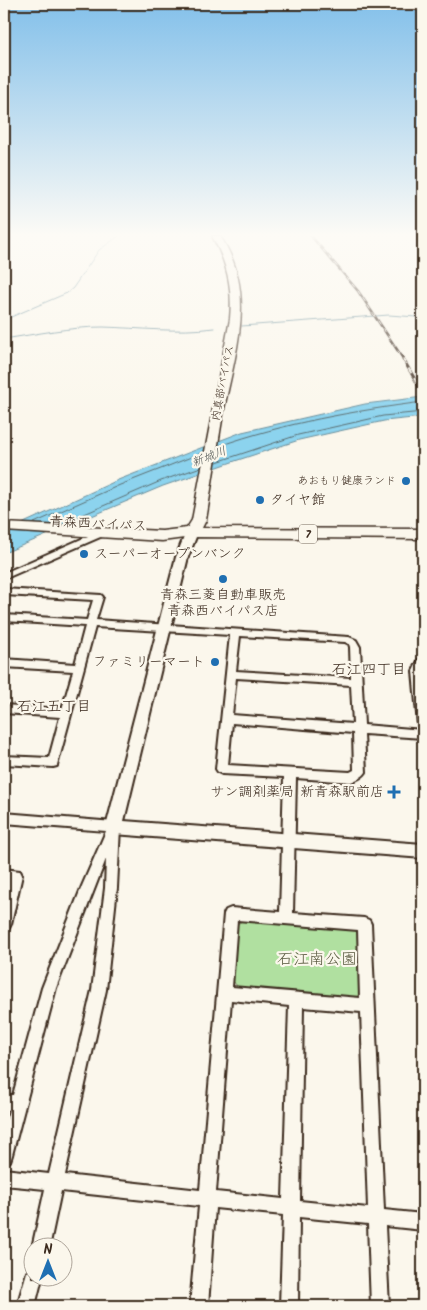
<svg xmlns="http://www.w3.org/2000/svg" width="427" height="1310" font-family="Kalam,'Klee One',sans-serif">
<rect width="100%" height="100%" fill="#fbf7ec"/>
<filter id="ink" filterUnits="userSpaceOnUse"><feTurbulence type="fractalNoise" baseFrequency=".02" numOctaves="2"/><feDisplacementMap in="SourceGraphic" scale="10" xChannelSelector="R" yChannelSelector="G"/><feConvolveMatrix kernelMatrix="1 2 1 2 8 2 1 2 1" color-interpolation-filters="sRGB"/></filter>
<g filter="url(#ink)">
<path fill="#b0e0a0" stroke="#76855f" d="M245 919 353 927 360 934 362 990 357 997 238 987 232 980 236 925Z"/>
<path fill="#8cd3ee" stroke="#6c8f9b" d="M423 397V417L384 421 299 440 235 461 163 486 4 553V532L118 480 242 432 365 404Z"/>
<g fill="none" stroke-linecap="round" stroke-linejoin="round">
<path stroke="#5b6e71" stroke-width="1" d="M219 446C285 423 353 411 423 402
M217 462 298 435 383 416 423 412
M34 523 120 485 204 452
M59 525 161 481 201 467"/>
<path stroke="#6c8f9b" stroke-width="1" d="M4 320 67 293 73 288 99 250 119 236
M242 326 389 315 416 317
M4 339C37 334 70 327 103 327 140 328 177 333 214 328"/>
<g stroke="#3b2a1e" stroke-width="4">
<path id="street" d="M102 530 105 531 106 533 105 535 4 579V573Z
M4 589 101 595 103 597 96 620 349 637 356 640 360 647 364 725 423 730V738L364 734 366 772C363 777 356 780 351 782L296 778 293 913 364 918 369 920 371 924 384 1210 423 1214V1230L385 1226 389 1306H371L368 1224 299 1217 298 1306H280L283 1215 215 1208 208 1306H190L199 1206 61 1191 49 1248H32V1250V1248L45 1189 4 1185V1169L49 1174 92 990 105 888 106 859 56 988 12 1155 10 1161 4 1163V1127L9 1110 4 1109V1095H13L42 988 82 886 106 831 4 823V813L114 822 118 823 120 827 117 888 106 990 65 1175 200 1190 224 914 226 910 231 908 280 912 284 777 222 774 218 772 216 769 230 635 95 627 57 766 53 767 4 764V756L49 758 60 717 4 713V705L62 709 73 671 4 667V659L75 664 85 626 4 621V615L87 620 93 600 4 595ZM240 636 345 642 349 644 350 647 351 678 236 671ZM236 678 351 685 353 724 232 715ZM232 723 353 733 354 770 350 772 228 765ZM237 920 358 930 360 998 232 987ZM231 1000 289 1006 283 1199 216 1192ZM303 1007 361 1012 368 1208 300 1201Z
M423 658V729L419 728 418 725 413 671 419 659Z
M4 869 20 871 22 875 11 924 9 928 4 930V899L8 880 4 879Z
M32 1270V1278H42L35 1306H17L27 1272Z"/>
</g>
<g stroke="#3b2a1e" stroke-width="4">
<path id="secondary" d="M192 528 198 532 188 557 124 821 423 844V858L114 834 108 832 106 827 176 557 186 532Z"/>
</g>
<g stroke="#3b2a1e" stroke-width="3">
<path id="highway" d="M212 236H220C258 293 235 352 223 414 217 449 212 485 206 520L202 528 423 529V539L192 537 162 541 4 531V523L162 531 187 528 192 520 230 319C233 287 227 263 212 236Z"/>
</g>
<use href="#street" fill="#fbf7ec" fill-rule="evenodd"/>
<use href="#secondary" fill="#fbf7ec" fill-rule="evenodd"/>
<use href="#highway" fill="#fbf7ec" fill-rule="evenodd"/>
<g stroke="#3b2a1e" stroke-width="2.5">
<path id="rail-far1" d="M311 236 358 291 404 360"/>
</g>
<g stroke="#3b2a1e" stroke-width="3">
<path id="rail" d="M403 359 423 393"/>
</g>
<use href="#rail-far1" stroke="#fbf7ec" stroke-width="1" stroke-dasharray="4.5" stroke-linecap="butt"/>
<use href="#rail" stroke="#fbf7ec" stroke-width="2" stroke-dasharray="5.5" stroke-linecap="butt"/>
</g>
</g>
<linearGradient id="sky" x2="0" y2="1"><stop stop-color="#83c0ea"/><stop offset="0.56" stop-color="#fdfbf6"/><stop offset="1" stop-color="#fdfbf6" stop-opacity="0"/></linearGradient>
<rect width="427" height="419" fill="url(#sky)"/>
<g fill="#1f6fb2" stroke="#fbf7ec" stroke-width="2">
<circle cx="406" cy="481" r="5"/>
<circle cx="260" cy="500" r="5"/>
<circle cx="84" cy="554" r="5"/>
<circle cx="223" cy="579" r="5"/>
<circle cx="215" cy="662" r="5"/>
<path d="M391.5 784.5h5v5h5v5h-5v5h-5v-5h-5v-5h5z"/>
</g>
<g text-anchor="middle" dominant-baseline="central" stroke-width="4.5" stroke-linejoin="round" paint-order="stroke">
<g font-size="11" fill="#3b2a1e" stroke="#fbf7ec">
<text transform="translate(223 383) rotate(-79)">内真部バイパス</text>
</g>
<g font-size="11" fill="#3b2a1e" stroke="#fbf7ec" text-anchor="end">
<text x="396" y="481">あおもり健康ランド</text>
</g>
<g font-size="12" font-style="italic" fill="#4f5452" stroke="#fbf7ec">
<text transform="translate(209 457) rotate(-21)">新城川</text>
</g>
<rect fill="#fbf7ec" stroke="#75685c" stroke-width="1" x="299" y="524.5" width="18" height="19" rx="4"/>
<g font-size="12" font-weight="bold" fill="#3b2a1e">
<text x="308" y="534">7</text>
</g>
<g font-size="14" fill="#3b2a1e" stroke="#fbf7ec" text-anchor="start">
<text x="270" y="500">タイヤ館</text>
<text x="94" y="554">スーパーオープンバンク</text>
<text x="223" y="595" text-anchor="middle">青森三菱自動車販売<tspan x="223" dy="16">青森西バイパス店</tspan></text>
<text x="205" y="662" text-anchor="end">ファミリーマート</text>
<text x="384" y="792" text-anchor="end">サン調剤薬局 新青森駅前店</text>
</g>
<g font-size="14" fill="#3b2a1e" stroke="#fbf7ec">
<text transform="translate(98 524) rotate(3)">青森西バイパス</text>
</g>
<g font-size="15" fill="#3b2a1e" stroke="#fbf7ec">
<text x="369" y="670">石江四丁目</text>
<text x="54" y="707">石江五丁目</text>
</g>
<g font-size="16" fill="#58583e" stroke="#fbf7ec">
<text x="317" y="959">石江南公園</text>
</g>
</g>
<rect width="427" height="1310" fill="none" stroke="#fbf7ec" stroke-width="20"/>
<rect x="10" y="10" width="407" height="1290" fill="none" stroke="#3b2a1e" stroke-width="2" filter="url(#ink)"/>
<g transform="translate(48 1262)"><circle r="24" fill="#fbf7ec" stroke="#aea59a"/>
<path d="M0-4L9 19L0 12L-9 19Z" fill="#1f6fb2"/>
<text y="-8" font-size="14" font-weight="bold" text-anchor="middle" fill="#3b2a1e">N</text>
</g>
</svg>
